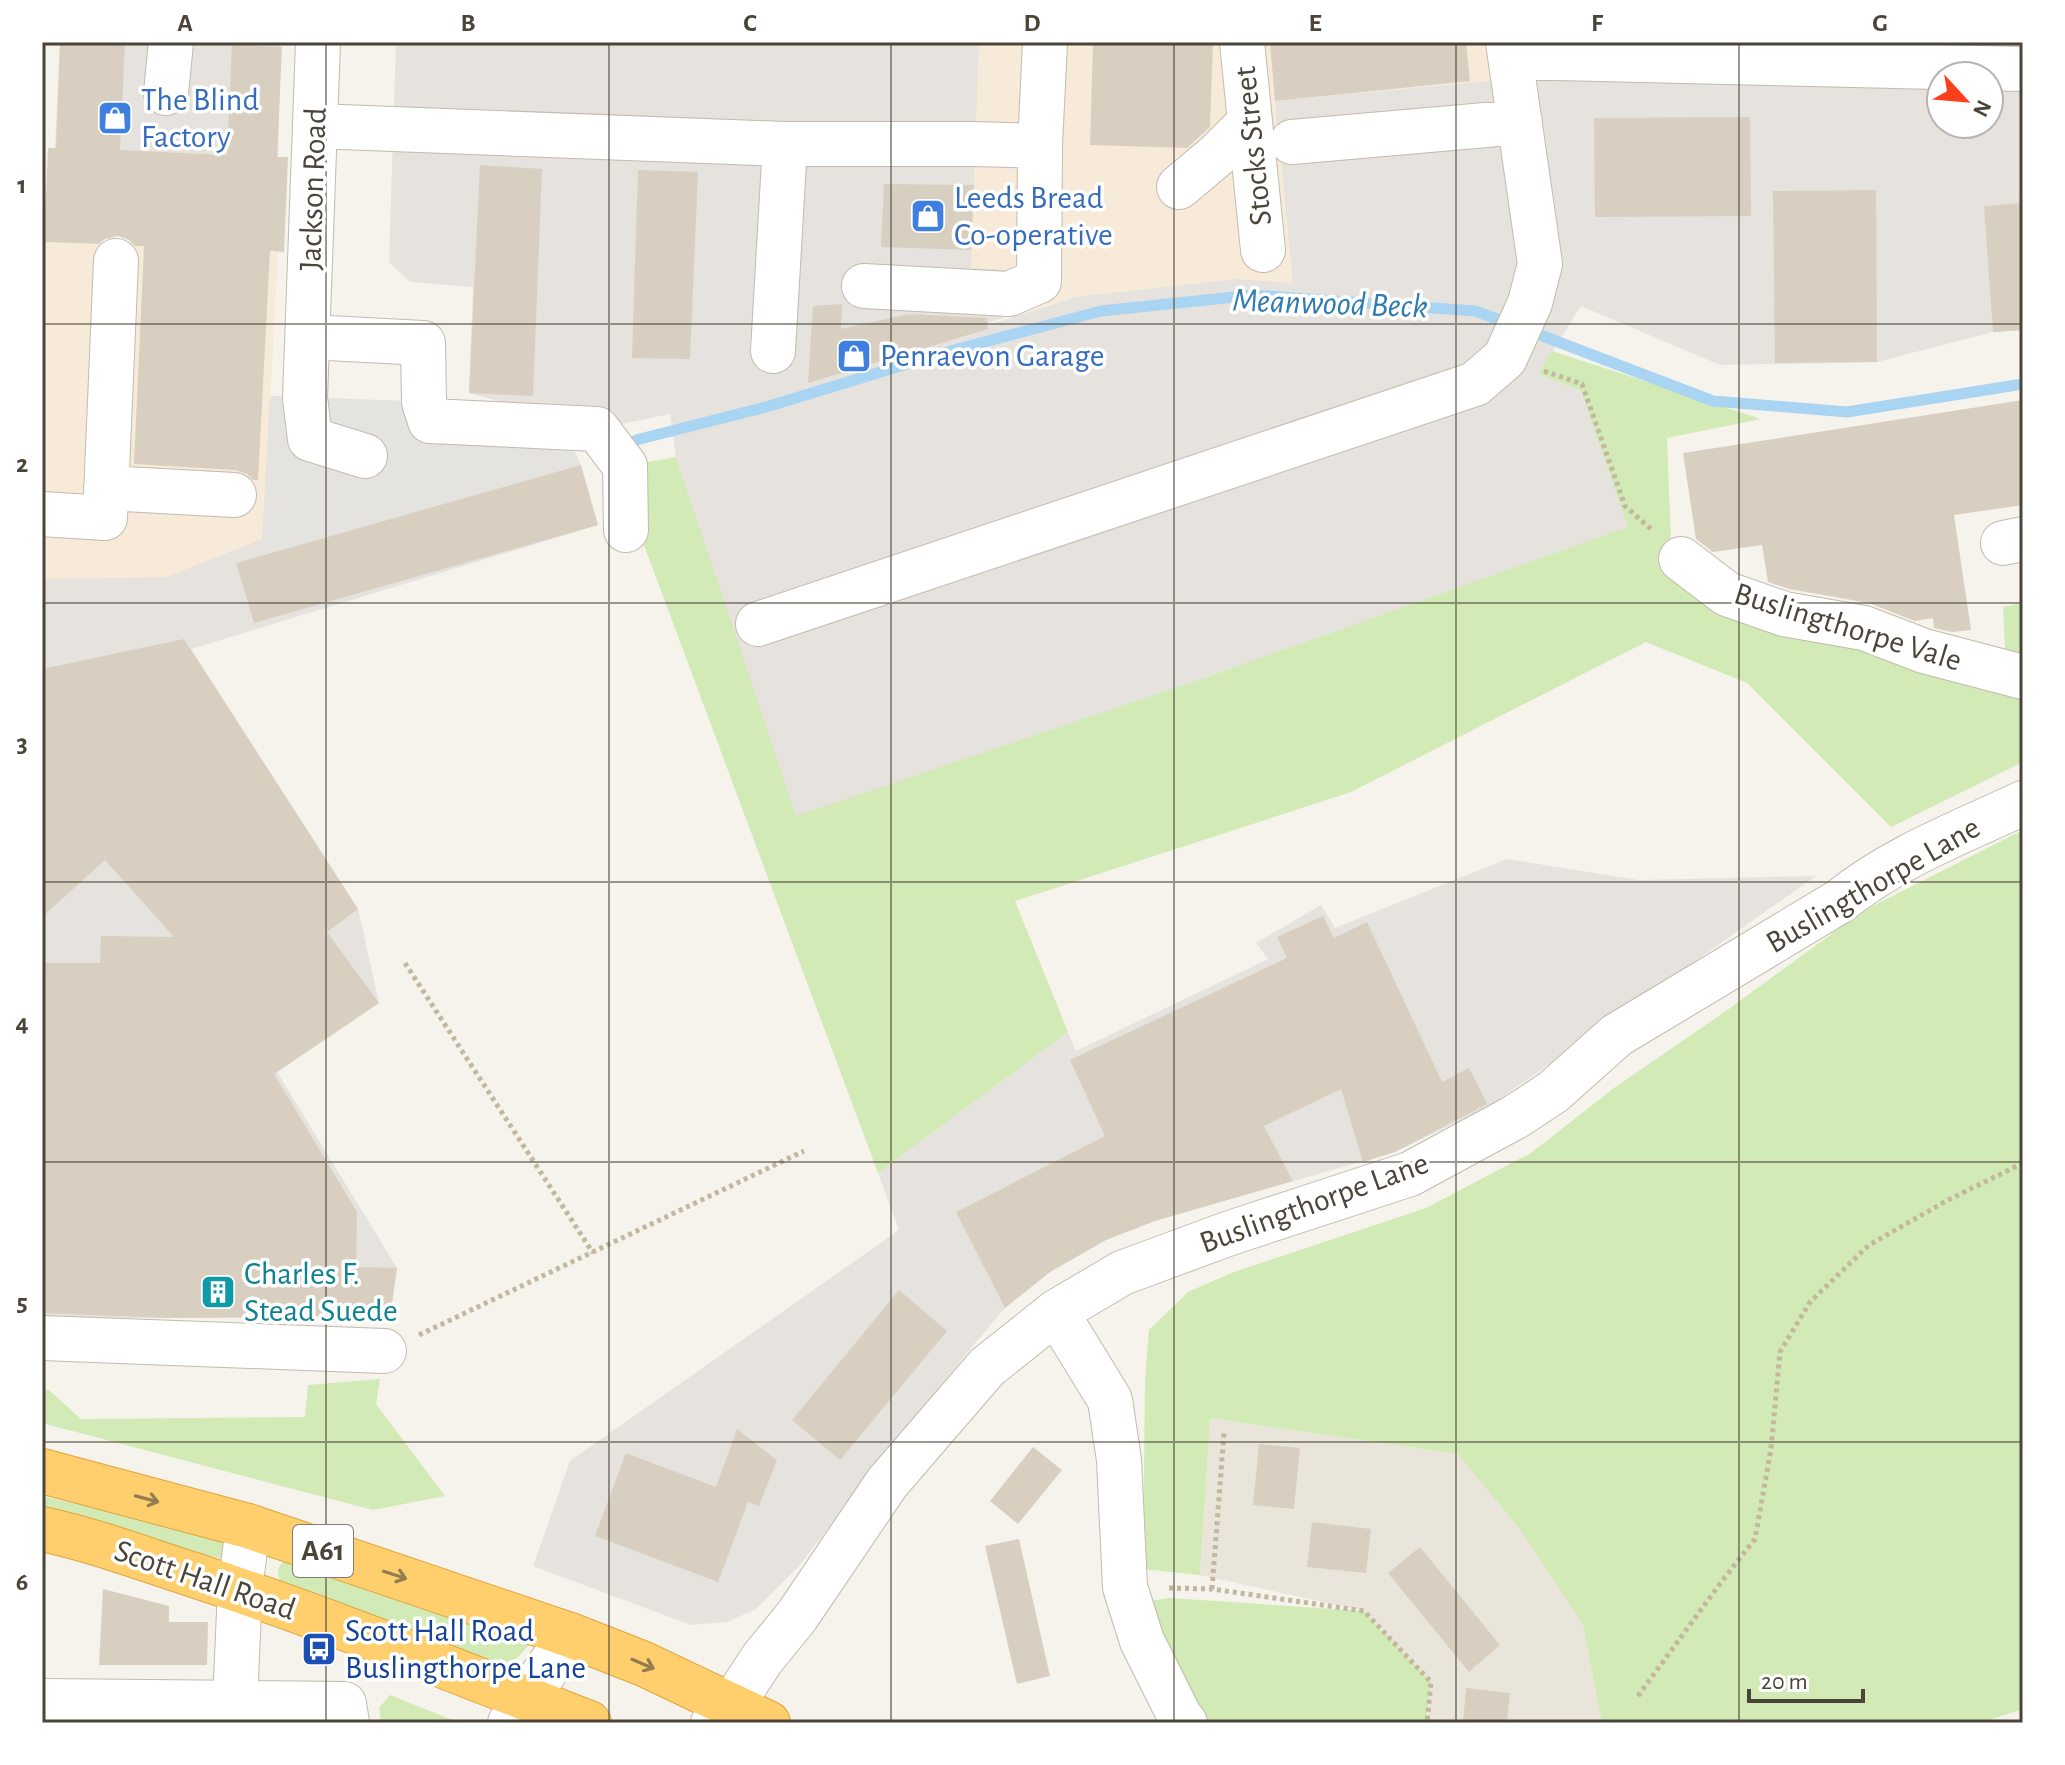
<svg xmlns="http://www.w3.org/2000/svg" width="2065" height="1765" font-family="'Alegreya Sans',sans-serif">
<rect width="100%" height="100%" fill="#f6f3ec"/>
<path fill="#eae5da" d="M1210 1418 1459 1454 1519 1528 1583 1625 1602 1723H1427L1430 1682 1364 1611 1200 1575Z"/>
<path fill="#f7ead8" d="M979 42H1542L1293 283 1235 279 1075 297 1011 315 971 268Z
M44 242 278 252 263 539 176 577 42 579Z"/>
<path fill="#e6e2dd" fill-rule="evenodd" d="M60 42H281L278 157 55 148Z
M396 42H979L971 268 1008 270 1011 315 914 349 1075 297 1235 279 1293 283 1275 101 1546 76 1542 42H2023V330L1993 332 1877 362 1720 365 1581 306 1538 374 1581 391 1629 527 1207 677 795 817 676 457 670 414 597 429 570 441 598 525 191 649 358 909 379 1003 277 1072 397 1268 390 1317 42 1318V579L166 577 262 539 270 396 523 408 469 393 473 287 410 282 389 262ZM1941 76H1989V124H1941Z
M1507 859 1638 880 1816 876 1488 1107 1395 1152 1154 1221 1106 1240 1050 1272 1005 1308 970 1349 798 1567 756 1609 727 1622 691 1625 533 1566 570 1461 899 1230 878 1173 1068 1032 1076 1051 1268 959 1256 943 1321 905 1335 928Z"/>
<path fill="#d2eab5" d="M1552 351 1761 419 1667 438 1672 568 2005 651 2003 607 2023 603V762L1891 827 1747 683 1646 642 1351 792 1015 901 1068 1032 878 1173 635 521 636 464 676 457 796 816 1207 677 1628 527 1581 391 1538 374Z
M2023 830V1709L1980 1723H1602L1583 1625 1519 1528 1458 1454 1210 1418 1200 1575 1143 1569 1145 1379 1149 1330 1188 1292 1234 1272 1426 1208 1531 1153 1614 1088 1726 1011 1863 911Z
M380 1379 376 1404 445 1496 373 1510 42 1423V1390H49L81 1419 305 1417 308 1385Z
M42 1496 208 1535 229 1543 225 1559 201 1554 42 1506Z
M284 1561 533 1641 507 1668 280 1581C277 1572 277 1568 284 1561Z
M1170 1598 1364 1611 1431 1682 1426 1723H1207L1177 1678 1148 1601Z
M390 1695 457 1722V1723H381L379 1708Z"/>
<path fill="#e5e3e0" d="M270 396 410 401 570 441 581 465 267 554 263 539Z"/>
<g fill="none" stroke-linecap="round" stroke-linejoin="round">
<path stroke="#a9d4f2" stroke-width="11" d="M1527 330 1713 401 1847 412 2023 384
M636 440 766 407 943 353 1101 311 1254 295 1475 311 1511 324"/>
</g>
<path fill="#d8cfc1" d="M60 42H125L120 150 227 155 232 45 282 47 277 157H288L284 252 270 251 258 480H253L247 474 235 470 134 464 144 246H135L129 240 118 236 105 239 99 244 44 242 48 148H56Z
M1093 42H1213L1210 127 1187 148 1090 145Z
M1270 42H1466L1470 81 1275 101Z
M1750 117 1751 216 1595 217 1594 118Z
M480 165 542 169 533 396 469 393Z
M638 170 698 172 690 359 632 358Z
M884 184 974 185 971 250 881 247Z
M1876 190 1877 362 1775 363 1773 191Z
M2023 203V330L1993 332 1984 206Z
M842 304 841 329 909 314 987 318 988 329 808 383 813 306Z
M2023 400V505L1954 515 1971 630 1952 632 1934 628 1933 618 1915 621 1869 603 1789 589 1768 582 1762 545 1713 552 1696 539 1683 453Z
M581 465 598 525 254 623 236 563Z
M184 639 358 909 327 932 379 1003 274 1074 357 1212 356 1267 397 1268 390 1317 165 1318 42 1313V963H100L101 936 174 937 105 860 42 917V669Z
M1323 916 1334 938 1367 922 1442 1082 1469 1068 1487 1104 1395 1152 1363 1162 1341 1089 1264 1126 1293 1181 1155 1221 1106 1240 1050 1272 1005 1308 956 1212 1105 1136 1070 1060 1287 958 1277 937Z
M899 1290 947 1331 840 1460 792 1420Z
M737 1429 777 1460 759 1506 748 1502 718 1582 595 1536 626 1453 716 1487Z
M1259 1444 1300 1448 1294 1509 1253 1505Z
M1033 1447 1062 1470 1018 1524 990 1501Z
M1312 1522 1371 1529 1366 1573 1307 1567Z
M1019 1539 1050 1676 1017 1684 985 1546Z
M1420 1547 1500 1645 1469 1672 1388 1573Z
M103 1589 169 1606V1622H208L207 1665H99Z
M1466 1688 1510 1693 1507 1723H1463Z"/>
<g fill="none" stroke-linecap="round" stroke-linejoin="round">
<g stroke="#c2bbae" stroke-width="46">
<path id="minor" d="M318 42 305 398 310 439 365 456
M1242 42 1263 250
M1510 57 2023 69
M166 93 171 42
M315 126 785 144 773 351
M1292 142 1520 122
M785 144H974L1040 146
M1179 187 1217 155 1250 122
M864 286 1009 294 1039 281 1040 146 1045 42
M309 337 423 343 424 402 430 421 597 429 625 466 626 530
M106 488 234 495
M42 514 105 518 116 261
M2003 543 2023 539
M1681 559 1727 594 1784 614 1864 628 1924 651 2023 677
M758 624 1475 384 1505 358 1530 303 1540 264 1508 42
M1056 1312 1110 1400 1119 1460 1125 1587 1142 1641 1180 1717 1185 1723
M42 1338 384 1351
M42 1701 344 1704 347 1723
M235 1702 240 1590 248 1526
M510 1723 570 1635
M713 1723 732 1705 762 1659 797 1616 887 1483 987 1367 1056 1312 1122 1273 1230 1233 1410 1174 1515 1117 1553 1092 1617 1035 1840 901C1893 858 1961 832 2023 803"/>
</g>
<g stroke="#e0a43c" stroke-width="46">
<path id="highway" d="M42 1471 248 1526 570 1635 644 1664 768 1723
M42 1529C94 1540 144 1559 194 1575 328 1619 458 1672 589 1723"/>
</g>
<path stroke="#c4b79f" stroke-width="5" stroke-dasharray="4 4" stroke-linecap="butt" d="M1544 371 1582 384 1625 506 1652 530
M405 963 593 1253
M419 1335 804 1151
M1169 1588 1212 1589 1364 1611 1431 1682 1427 1723
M1212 1589 1224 1433
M1638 1696 1722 1581 1755 1539 1771 1449 1780 1352 1810 1302 1869 1245 1948 1200 2023 1163"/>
<use href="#minor" stroke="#fff" stroke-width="44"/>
<use href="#highway" stroke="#ffcf6e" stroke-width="44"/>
</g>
<defs><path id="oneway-shaft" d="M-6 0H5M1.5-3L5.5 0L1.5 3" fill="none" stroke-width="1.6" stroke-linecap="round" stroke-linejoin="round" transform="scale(2)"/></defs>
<g stroke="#937c4e">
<use href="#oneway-shaft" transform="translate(147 1499) rotate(15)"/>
<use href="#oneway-shaft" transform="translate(395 1575) rotate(18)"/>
<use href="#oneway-shaft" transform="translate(643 1664) rotate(23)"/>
</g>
<path fill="none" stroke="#4b4439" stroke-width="2" stroke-opacity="0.55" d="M326 42V1723M609 42V1723M891 42V1723M1174 42V1723M1456 42V1723M1739 42V1723M42 324H2023M42 603H2023M42 882H2023M42 1162H2023M42 1442H2023"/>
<defs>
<g id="shop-square" transform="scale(1.8)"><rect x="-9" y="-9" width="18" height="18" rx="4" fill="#3f7fe0" stroke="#fff"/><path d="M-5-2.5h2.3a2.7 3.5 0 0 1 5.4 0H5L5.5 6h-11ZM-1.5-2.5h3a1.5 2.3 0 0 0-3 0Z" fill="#fff"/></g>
<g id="building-square" transform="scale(1.8)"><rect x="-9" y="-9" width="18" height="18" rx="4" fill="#0f9aa8" stroke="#fff"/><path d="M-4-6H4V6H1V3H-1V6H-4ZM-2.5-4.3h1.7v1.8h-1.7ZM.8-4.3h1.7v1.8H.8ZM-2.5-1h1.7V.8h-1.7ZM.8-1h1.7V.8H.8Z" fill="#fff"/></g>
<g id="bus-square" transform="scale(1.8)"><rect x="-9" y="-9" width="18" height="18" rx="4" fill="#1a4fb4" stroke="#fff"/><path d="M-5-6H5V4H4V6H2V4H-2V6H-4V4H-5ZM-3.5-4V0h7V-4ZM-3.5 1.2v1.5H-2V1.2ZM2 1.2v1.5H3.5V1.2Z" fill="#fff"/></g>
</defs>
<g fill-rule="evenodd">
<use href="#shop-square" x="115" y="118"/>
<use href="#shop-square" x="928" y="216"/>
<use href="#shop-square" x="854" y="356"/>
<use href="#building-square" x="218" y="1292"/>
<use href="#bus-square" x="319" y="1649"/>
</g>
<g text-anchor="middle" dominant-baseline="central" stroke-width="7" stroke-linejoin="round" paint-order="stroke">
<rect fill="#fff" stroke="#817c74" stroke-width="2" x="293" y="1525" width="60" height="52" rx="6"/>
<g font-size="30" font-weight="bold" fill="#4b4439">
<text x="323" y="1551">A61</text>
</g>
<g font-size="32" fill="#366cbe" stroke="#fff" text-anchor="start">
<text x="141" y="100">The Blind<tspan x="141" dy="37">Factory</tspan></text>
<text x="954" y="198">Leeds Bread<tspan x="954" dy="37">Co-operative</tspan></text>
<text x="880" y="356">Penraevon Garage</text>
</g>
<g font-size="32" fill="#4b4439" stroke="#fff">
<text transform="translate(1253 146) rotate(-96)">Stocks Street</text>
<text transform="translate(313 189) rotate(-88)">Jackson Road</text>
<text transform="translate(1848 627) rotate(17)">Buslingthorpe Vale</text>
<text transform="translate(1873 885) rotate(-30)">Buslingthorpe Lane</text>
<text transform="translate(1314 1203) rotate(-20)">Buslingthorpe Lane</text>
<text transform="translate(205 1580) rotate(19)">Scott Hall Road</text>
</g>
<g font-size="32" fill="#0d838f" stroke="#fff" text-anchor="start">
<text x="244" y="1274">Charles F.<tspan x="244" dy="37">Stead Suede</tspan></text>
</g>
<g font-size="32" fill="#164399" stroke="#fff" text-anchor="start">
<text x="345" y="1631">Scott Hall Road<tspan x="345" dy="37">Buslingthorpe Lane</tspan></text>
</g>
<g font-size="34" font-style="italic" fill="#2e7ab2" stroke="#fff">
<text transform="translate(1330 304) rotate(2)">Meanwood Beck</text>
</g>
</g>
<rect width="2065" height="1765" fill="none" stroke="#ffffff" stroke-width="88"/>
<g transform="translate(1965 100) rotate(116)"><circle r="38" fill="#ffffff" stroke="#b7b4b0" stroke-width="2"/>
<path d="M0-6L14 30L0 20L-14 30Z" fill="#fc3f1d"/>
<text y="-12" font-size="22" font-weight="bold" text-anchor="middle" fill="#4b4439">N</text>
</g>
<path d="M1749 1689v12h114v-12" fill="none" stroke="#4b4439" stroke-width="4"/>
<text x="1761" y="1689" font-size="24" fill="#4b4439" stroke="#ffffff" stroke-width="6" paint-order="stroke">20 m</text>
<rect x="44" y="44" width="1977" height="1677" fill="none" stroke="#4b4439" stroke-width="3"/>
<g font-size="26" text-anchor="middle" font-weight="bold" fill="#4b4439">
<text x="185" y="31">A</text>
<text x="468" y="31">B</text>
<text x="750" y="31">C</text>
<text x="1032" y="31">D</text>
<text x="1315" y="31">E</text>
<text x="1597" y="31">F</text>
<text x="1880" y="31">G</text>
<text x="22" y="193">1</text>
<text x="22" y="472">2</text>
<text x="22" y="752">3</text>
<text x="22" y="1031">4</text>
<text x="22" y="1311">5</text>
<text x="22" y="1590">6</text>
</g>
</svg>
